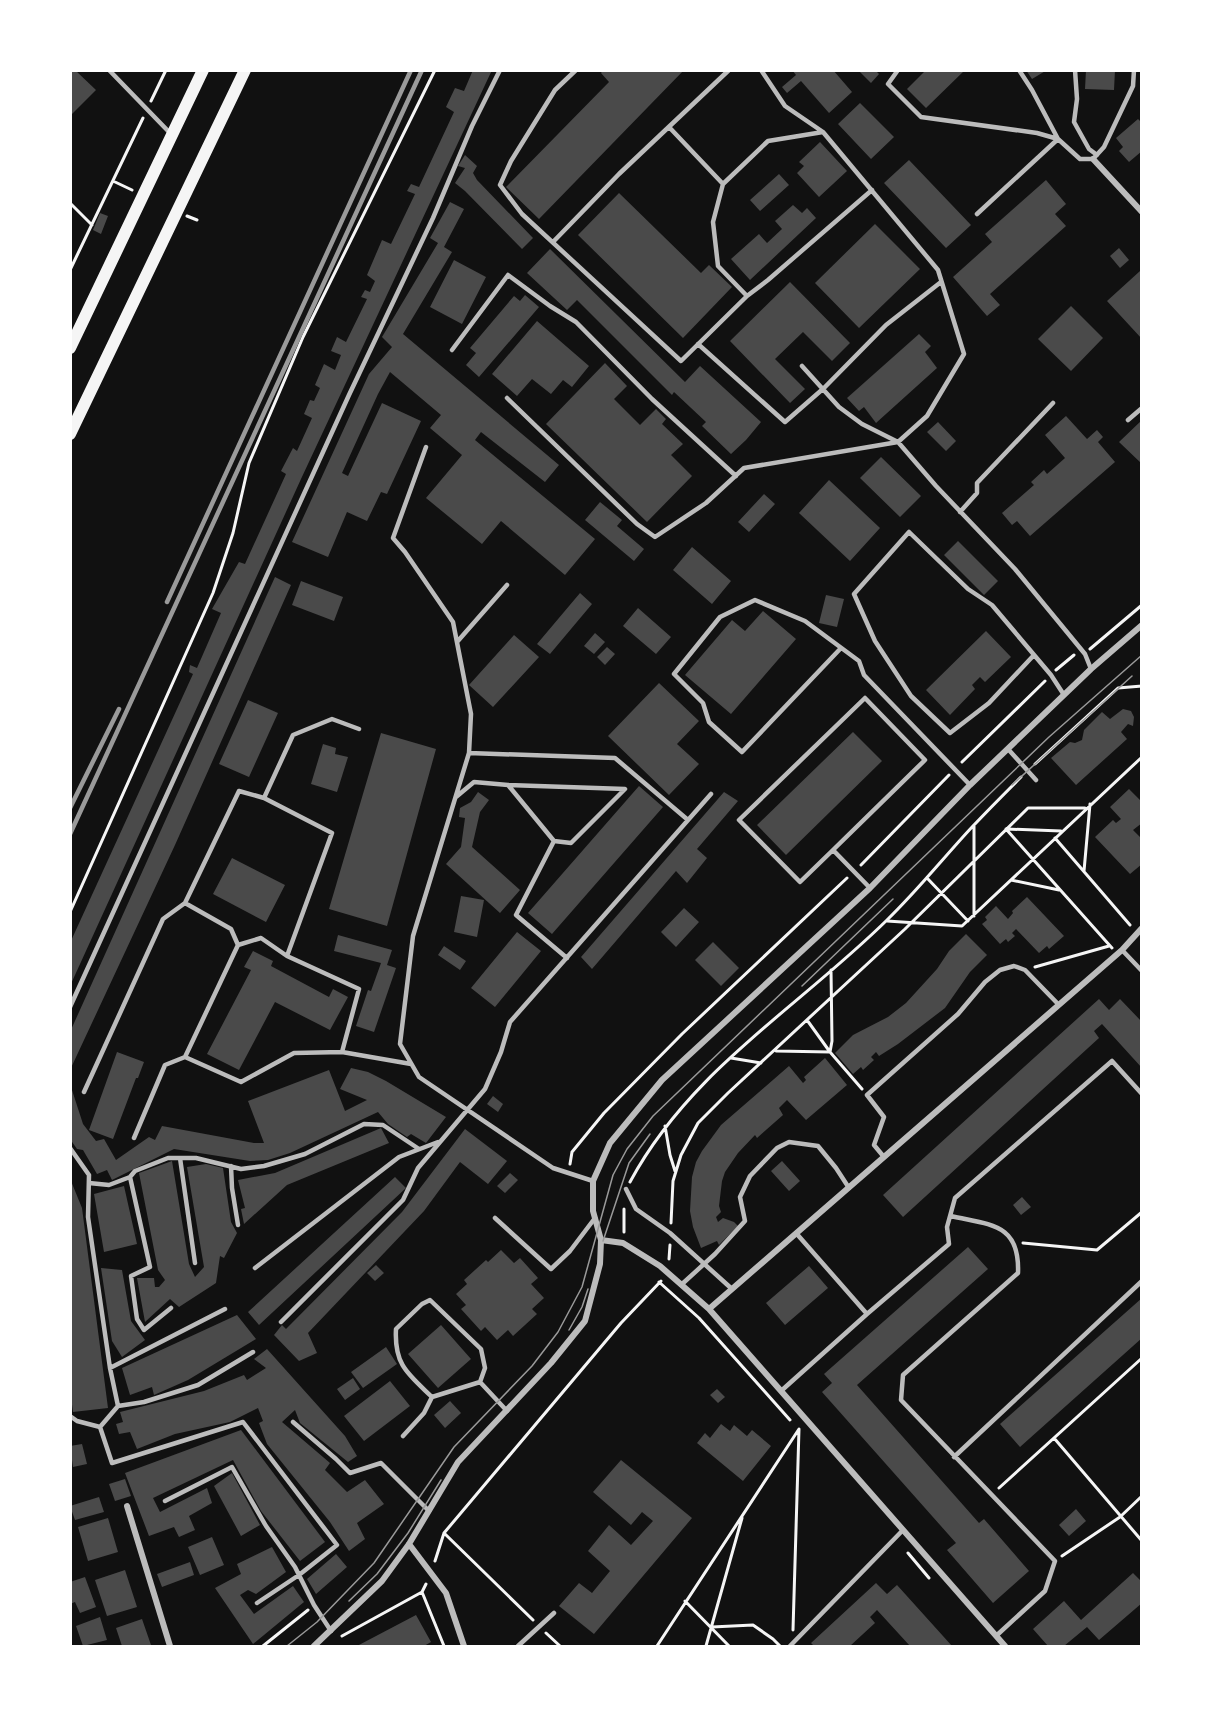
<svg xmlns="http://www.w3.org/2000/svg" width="1212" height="1717" font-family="Lato,sans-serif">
<rect width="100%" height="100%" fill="#111"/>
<path fill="#4a4a4a" d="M70 70H75L96 90 70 116Z
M473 70H492L301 479 70 986V943L193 674 189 672 190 665 197 668 221 613 212 609 239 562 245 564 286 474 281 471 293 448 297 451 312 418 304 414 310 400 314 401 320 388 315 385 324 364 335 370 341 355 331 351 337 337 346 342 367 299 361 297 365 290 370 292 375 281 367 275 382 240 391 244 415 194 407 191 411 184 419 187 454 112 446 107 455 88 464 91Z
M603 70H684L539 219 506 187 609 82 601 73Z
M792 70H833L852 92 829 113 801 81 787 93 782 87 796 75Z
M858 70H875L879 74 871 83Z
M926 70H965L926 108 907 89Z
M1026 70H1047L1032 79Z
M1086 70H1115L1114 90 1085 89Z
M860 103 894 137 871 159 838 124Z
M1138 119 1142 123V151L1129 162 1119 151 1123 147 1116 138Z
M820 142 847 171 819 197 797 173 804 166 799 162Z
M465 155 477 166 473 173 477 180 533 238 522 249 465 191 455 183 465 168 458 166Z
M909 160 971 225 946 248 884 183Z
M779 174 789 185 760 211 750 200Z
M1046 180 1066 204 1055 214 1066 226 990 294 1000 305 987 316 953 277 992 242 985 234Z
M619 193 701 273 709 265 732 287 683 338 578 235Z
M450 202 464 209 444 247 452 252 403 334 559 465 545 482 481 432 475 440 595 539 565 575 501 521 482 544 426 498 462 455 430 428 441 415 390 372 378 394 342 473 348 476 382 403 421 421 387 494 381 492 367 521 347 512 328 557 292 542 369 374 392 347 382 337 438 243 430 238Z
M793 205 802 213 807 208 816 218 750 280 731 259 759 234 767 243 782 229 775 221Z
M100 213 108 216 101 234 93 230Z
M875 224 920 269 859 328 815 283Z
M1119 248 1129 260 1120 268 1110 256Z
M550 249 685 382 700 366 761 422 746 440 731 454 702 426 706 422 674 392 672 395 577 300 567 310 527 273Z
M454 260 486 277 462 324 430 307Z
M1140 271 1142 273V339L1107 301Z
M790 282 850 343 832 361 803 332 775 359 805 389 790 403 730 341Z
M525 295 539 307 479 377 466 365 476 353 470 348 514 296 520 301Z
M1071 306 1103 338 1071 371 1038 339Z
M537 321 589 366 572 387 563 380 551 394 532 379 517 396 492 374Z
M919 334 931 346 925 352 937 368 876 423 864 407 859 411 847 398Z
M605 363 627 386 614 399 640 425 656 409 666 419 662 424 683 444 671 455 692 476 647 522 546 424Z
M1066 416 1087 439 1097 430 1103 437 1098 442 1115 462 1030 536 1017 521 1012 525 1002 513 1034 485 1031 482 1044 470 1047 474 1065 458 1045 435Z
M1142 420V464L1119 442Z
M938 422 956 441 946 451 927 432Z
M881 457 921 496 900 517 860 478Z
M829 480 880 528 850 561 799 513Z
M764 494 775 504 749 532 738 522Z
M600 502 622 520 617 526 644 549 634 561 585 520Z
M958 541 998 581 984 595 944 555Z
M692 547 731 581 712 604 673 570Z
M275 577 291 585 175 845 70 1070V1032Z
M301 581 343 597 334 621 292 605Z
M580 593 592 604 550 654 537 644Z
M826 595 844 599 837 627 819 623Z
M638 608 671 637 656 654 623 626Z
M763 611 796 639 731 714 685 675 732 620 745 631Z
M986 631 1011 657 985 682 980 677 972 685 975 689 950 715 926 690Z
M595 633 605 642 594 654 584 646Z
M514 635 539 657 493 707 469 685Z
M607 647 615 654 605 665 597 657Z
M659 683 699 721 677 744 699 764 669 795 608 736Z
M248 700 278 713 249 777 219 764Z
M1123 709 1131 711 1134 717 1133 726 1128 724 1121 732 1127 739 1076 785 1051 758 1070 742 1075 743 1082 740 1084 730 1102 712 1110 719Z
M853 732 882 761 786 855 757 825Z
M381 733 436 749 387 926 329 909Z
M323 744 336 748 335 754 348 757 337 792 311 784Z
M639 786 663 807 552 934 528 913Z
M1129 789 1142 802V823L1133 830 1142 839V864L1130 874 1095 837 1113 820 1116 823 1121 819 1110 807Z
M478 792 489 800 480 812 472 847 520 890 500 913 446 864 461 847 465 818 459 817 460 808 471 802Z
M724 792 738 801 697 849 707 858 687 883 676 871 592 969 581 957Z
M232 858 285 885 266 922 213 894Z
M461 896 484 900 477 937 454 932Z
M1027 897 1064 936 1049 949 1047 946 1039 953 1016 929 1012 933 1015 936 1008 942 1006 939 1000 944 982 924 987 920 985 917 996 906 1008 919 1013 913 1012 911Z
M684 908 699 922 676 947 661 932Z
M517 932 541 951 495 1007 471 988Z
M966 934 987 955 970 972 945 1008 898 1044 879 1056 876 1052 871 1057 874 1060 863 1070 861 1067 853 1074 835 1053 853 1035 888 1017 906 1003 937 969 949 951Z
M338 935 392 950 387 965 396 968 374 1032 356 1026 368 990 371 991 381 963 334 951Z
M713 942 739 968 721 986 695 960Z
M444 946 466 961 460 970 438 955Z
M253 951 273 961 271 966 329 997 333 989 348 997 330 1030 275 1002 239 1070 207 1054 251 970 244 967Z
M1099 999 1109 1010 1120 999 1142 1022V1068L1102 1024 1094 1031 1099 1038 903 1217 883 1195Z
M117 1052 144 1062 138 1078H136L113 1139 89 1130Z
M825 1058 847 1085 806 1120 787 1100 779 1108 783 1115 757 1138 755 1135 738 1153 725 1172 722 1181 719 1206 721 1212 716 1217 718 1222 723 1218 734 1222 738 1226 719 1245 717 1241 701 1248 693 1227 690 1211 692 1177 696 1162 702 1151 721 1125 789 1066 803 1083 806 1080 804 1077Z
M351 1068 368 1072 386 1081 446 1117 426 1143 411 1134 407 1137 388 1124 378 1112 290 1153 268 1160 250 1161 174 1149 112 1180 107 1170 97 1174 83 1150 77 1149 70 1139 71 1087 83 1124 96 1141 104 1139 116 1160 149 1137 155 1140 162 1126 254 1143H264L248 1101 329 1070 345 1111 367 1100 340 1089Z
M493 1096 503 1104 498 1112 487 1104Z
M381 1128 389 1143 287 1185 244 1224 241 1209 245 1208 238 1180 275 1173Z
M465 1129 507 1161 488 1184 460 1162 424 1211 308 1333 317 1353 299 1361 274 1335 282 1325 286 1329 402 1212Z
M172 1161 189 1264 195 1277 204 1267 187 1167 206 1164 223 1168 231 1222 237 1233 224 1258 220 1256 216 1283 179 1307 170 1299 145 1322 137 1278H154L155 1287H159L165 1280 158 1270 139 1173Z
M782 1161 800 1181 789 1191 771 1171Z
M510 1173 518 1180 505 1193 497 1186Z
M395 1177 406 1188 259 1325 248 1312Z
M71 1181 82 1208 108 1408 73 1412 70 1390Z
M124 1186 137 1244 104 1252 94 1194Z
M1022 1197 1031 1207 1021 1215 1013 1205Z
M968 1247 988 1269 857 1385 979 1523 984 1519 1029 1571 993 1603 947 1550 956 1543 822 1392 832 1383 824 1374Z
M501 1250 514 1263 520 1258 538 1278 531 1284 544 1298 532 1309 537 1314 513 1336 508 1330 497 1340 485 1327 481 1331 461 1309 466 1305 456 1294 467 1284 464 1280 486 1260 488 1262Z
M376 1265 384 1273 375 1281 367 1273Z
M809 1266 828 1288 785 1325 766 1303Z
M101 1268 122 1270 131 1321 145 1340 122 1357 112 1341Z
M1142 1298V1338L1020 1447 1000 1424Z
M237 1315 256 1339 188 1380 154 1395 152 1387 130 1395 122 1368Z
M441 1325 471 1359 438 1388 408 1354Z
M386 1347 397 1364 363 1388 351 1372Z
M267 1349 345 1436 357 1456 348 1462 300 1423 295 1410 282 1422 330 1463 325 1470 347 1492 365 1480 384 1504 357 1523 365 1539 349 1551 330 1522 267 1444 259 1423 263 1421 258 1408 230 1422 175 1434 137 1449 130 1432 119 1434 116 1424 123 1422 120 1412 204 1391 244 1375 247 1380 266 1368 254 1359Z
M353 1378 360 1389 345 1400 337 1389Z
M390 1381 410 1406 364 1441 344 1416Z
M717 1389 725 1397 718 1403 710 1395Z
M450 1401 461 1413 445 1428 434 1415Z
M721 1424 730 1431 734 1425 747 1436 752 1430 771 1446 743 1481 697 1443 705 1433 710 1438Z
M241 1430 325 1542 300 1561 261 1511 233 1460 153 1498 160 1512 207 1488 212 1503 189 1516 195 1530 179 1537 174 1527 149 1536 125 1473Z
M82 1444 87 1464 73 1467 70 1446Z
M621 1460 692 1518 594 1634 559 1606 579 1583 592 1593 610 1571 588 1551 609 1525 631 1545 653 1521 642 1512 631 1525 593 1492Z
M232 1473 260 1525 241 1536 214 1486Z
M125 1479 131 1496 115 1501 109 1484Z
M99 1497 104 1512 75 1520 70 1506Z
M1076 1509 1086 1521 1069 1536 1059 1525Z
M108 1518 118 1552 88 1561 78 1527Z
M212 1537 224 1565 200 1575 188 1547Z
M272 1547 286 1572 256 1594 248 1590 240 1595 254 1614 293 1586 304 1602 253 1644 215 1588 241 1574 237 1564Z
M336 1554 347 1567 316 1594 307 1579Z
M190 1562 194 1575 162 1587 157 1574Z
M125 1570 137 1607 107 1616 95 1580Z
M1133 1573 1142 1582V1603L1099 1640 1087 1627 1064 1646H1048L1033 1629 1064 1601 1081 1620Z
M85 1577 96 1607 80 1613 75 1602 70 1604V1582Z
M876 1583 887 1594 897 1585 952 1646H910L877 1610 870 1617 875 1623 850 1646H814L811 1643Z
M416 1615 431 1642 424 1646H357Z
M100 1617 107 1640 83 1646 76 1626Z
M142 1619 151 1645 122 1646 116 1628Z"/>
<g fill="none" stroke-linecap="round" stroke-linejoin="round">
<path stroke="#f5f5f5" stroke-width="3" d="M151 101 166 70
M113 181 132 190
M70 203 92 225
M187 216 197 220
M70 270 143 118
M1090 649 1142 605
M1056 670 1074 655
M962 762 1045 681
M1035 764 1118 688 1142 686
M974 825V916
M1006 829 1112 948
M1006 829 1061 831
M1055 838 1130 925
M861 865 949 775
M1084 871 1090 804
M927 878 968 921
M1011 880 1059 890
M70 912 213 593 233 533 249 463 303 337 435 70
M887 921 962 926 1142 757
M1035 967 1109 946
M807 1020 830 1052 862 1089
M776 1051 830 1052 832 1041 831 970
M731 1058 761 1063
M665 1126 670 1155 675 1171
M570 1164 572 1152 604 1113 682 1034 847 878
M630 1182C690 1070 799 1007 887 920 918 890 944 857 973 826 989 809 1005 793 1021 777
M671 1223 673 1181 681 1155 698 1123 728 1093 905 929 1028 808H1085
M624 1232V1209
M1023 1243 1097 1250 1142 1212
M669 1259 670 1245
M659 1282 699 1318 790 1420
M1054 1438 1142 1541
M999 1488 1142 1358
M444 1533 533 1620
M908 1553 929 1578
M1062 1556 1120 1517 1142 1496
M435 1561 444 1533 621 1323 661 1281
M426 1584 422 1592 444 1646
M685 1601 729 1646
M712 1627 753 1625 773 1639 780 1646
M546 1633 560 1646
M342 1636 422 1592
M263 1646 308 1610
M657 1646 799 1429 793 1630
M706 1646 742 1518"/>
<path stroke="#bcbcbc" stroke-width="4.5" d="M109 70 170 133
M576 70 555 90 511 161 500 185 522 214 681 361 747 296 768 280 872 190
M761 70 785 106 823 132 938 270 964 354 927 416 898 442 862 424 839 407 802 366
M898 70 888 84 921 117 1037 133 1058 139 1080 159H1093L1104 147 1133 86 1134 70
M1075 70 1077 99 1074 122 1089 149 1097 155
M669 127 723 184
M977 214 1058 139 1032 90 1019 70
M553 242 619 174 729 70
M747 296 718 266 713 222 723 184 768 141 823 132
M698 344 785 422 824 388 886 325 941 282
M452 350 508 275 550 306 576 322 652 399 736 476
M507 398 637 524 655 537 706 503 744 468 898 442 936 486 1015 569 1085 654 1091 669
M1128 420 1142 408
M426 447 393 538 405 552 453 622 471 714 469 753 413 936 400 1044 419 1077 553 1168 593 1181
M960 512 977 493V483L1053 403
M457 642 507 585
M841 648 742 752 709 722 703 703 674 674 720 617 755 600 805 621 859 661 864 675 970 785
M1034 655 989 703 950 733 911 696 875 641 854 594 909 532 968 589 992 605 1051 675 1064 695
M1008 749 1036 780
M469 753 615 758 688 820
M456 797 474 782 508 785
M264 798 293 735 332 719 359 729
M554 841 571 843 625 789 508 785 554 841 516 915 567 958
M833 850 925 760 865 698 739 820 800 882 833 850 870 888
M238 945 261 938 287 956
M1122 950 1142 971
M70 1007 349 395 433 218 472 126 500 70
M342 1052 359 989 287 956 332 833 264 798 239 791 185 903 231 929 238 945 185 1057 241 1082 294 1053 342 1052 411 1064
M84 1092 163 919 185 903
M134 1138 165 1065 185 1057
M70 1148 89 1175 88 1217 110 1368 118 1406 100 1427
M884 1157 874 1145 884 1117 867 1095 958 1014 985 982 1000 970 1014 966 1025 970 1059 1005
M180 1158 195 1263
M231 1166 232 1188 238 1225
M130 1177 150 1267 131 1276 137 1319 144 1330 171 1308
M89 1183 109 1185 130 1177 135 1171 168 1158H196L241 1169 264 1166 305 1154 364 1124 383 1125 419 1149
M626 1189 636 1209 670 1233 732 1289
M951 1216C990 1225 1020 1223 1018 1273L903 1375 901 1400 1055 1561 1045 1591 996 1636
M495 1218 551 1269 570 1251 595 1218
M796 1233 867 1314
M255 1268 399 1157 438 1142
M681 1285 715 1254 745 1221 740 1197 750 1176 777 1148 789 1142 818 1146 836 1168 849 1188
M281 1322 403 1200 418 1168 485 1089 501 1052 510 1022 711 794
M110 1368 225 1309
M480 1382 432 1397C408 1374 394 1365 396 1329L422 1304 430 1300 481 1349 485 1368 480 1382 507 1411
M781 1391 867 1314 949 1244 947 1227 955 1198 1112 1061 1142 1094
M118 1406 144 1402 198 1385 253 1352
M70 1416 77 1421 100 1427
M293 1422 336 1459 350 1473 381 1463 429 1511
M100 1427 112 1463 243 1422 337 1545 299 1575 257 1603
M403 1436 424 1413 432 1397
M954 1457 1142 1281
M165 1501 232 1467 266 1526 295 1567 314 1605 331 1631
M518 1646 554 1613
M790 1646 903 1530"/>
<path stroke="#bcbcbc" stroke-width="6" d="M1093 159 1142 212
M601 1240 623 1243 660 1266 709 1309 1005 1646
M709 1309 1122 950 1142 928
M127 1506 170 1646
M409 1544 446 1593 464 1646
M314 1646 382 1581 409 1544 458 1462 551 1363 585 1321 600 1264 601 1240 593 1211V1181L610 1143 662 1080 870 888 970 785 1091 669 1142 625"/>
<path stroke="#f5f5f5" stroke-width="12" d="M70 348 203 70
M70 434 245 70"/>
<path stroke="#9a9a9a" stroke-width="1.5" d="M1012 785 1132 676
M802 986 893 899
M603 1241 629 1163 650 1134
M569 1330 582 1307 588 1289
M349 1601 377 1574 408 1533 441 1480
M287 1646 317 1622 374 1563 454 1447 532 1366 558 1332 582 1287 613 1175 627 1149 653 1116 1049 737 1142 655"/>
<path stroke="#9a9a9a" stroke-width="4.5" d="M167 602 411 70
M70 808 119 709
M70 834 422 70"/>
</g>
<rect width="1212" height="1717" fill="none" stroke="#ffffff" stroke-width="144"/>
</svg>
